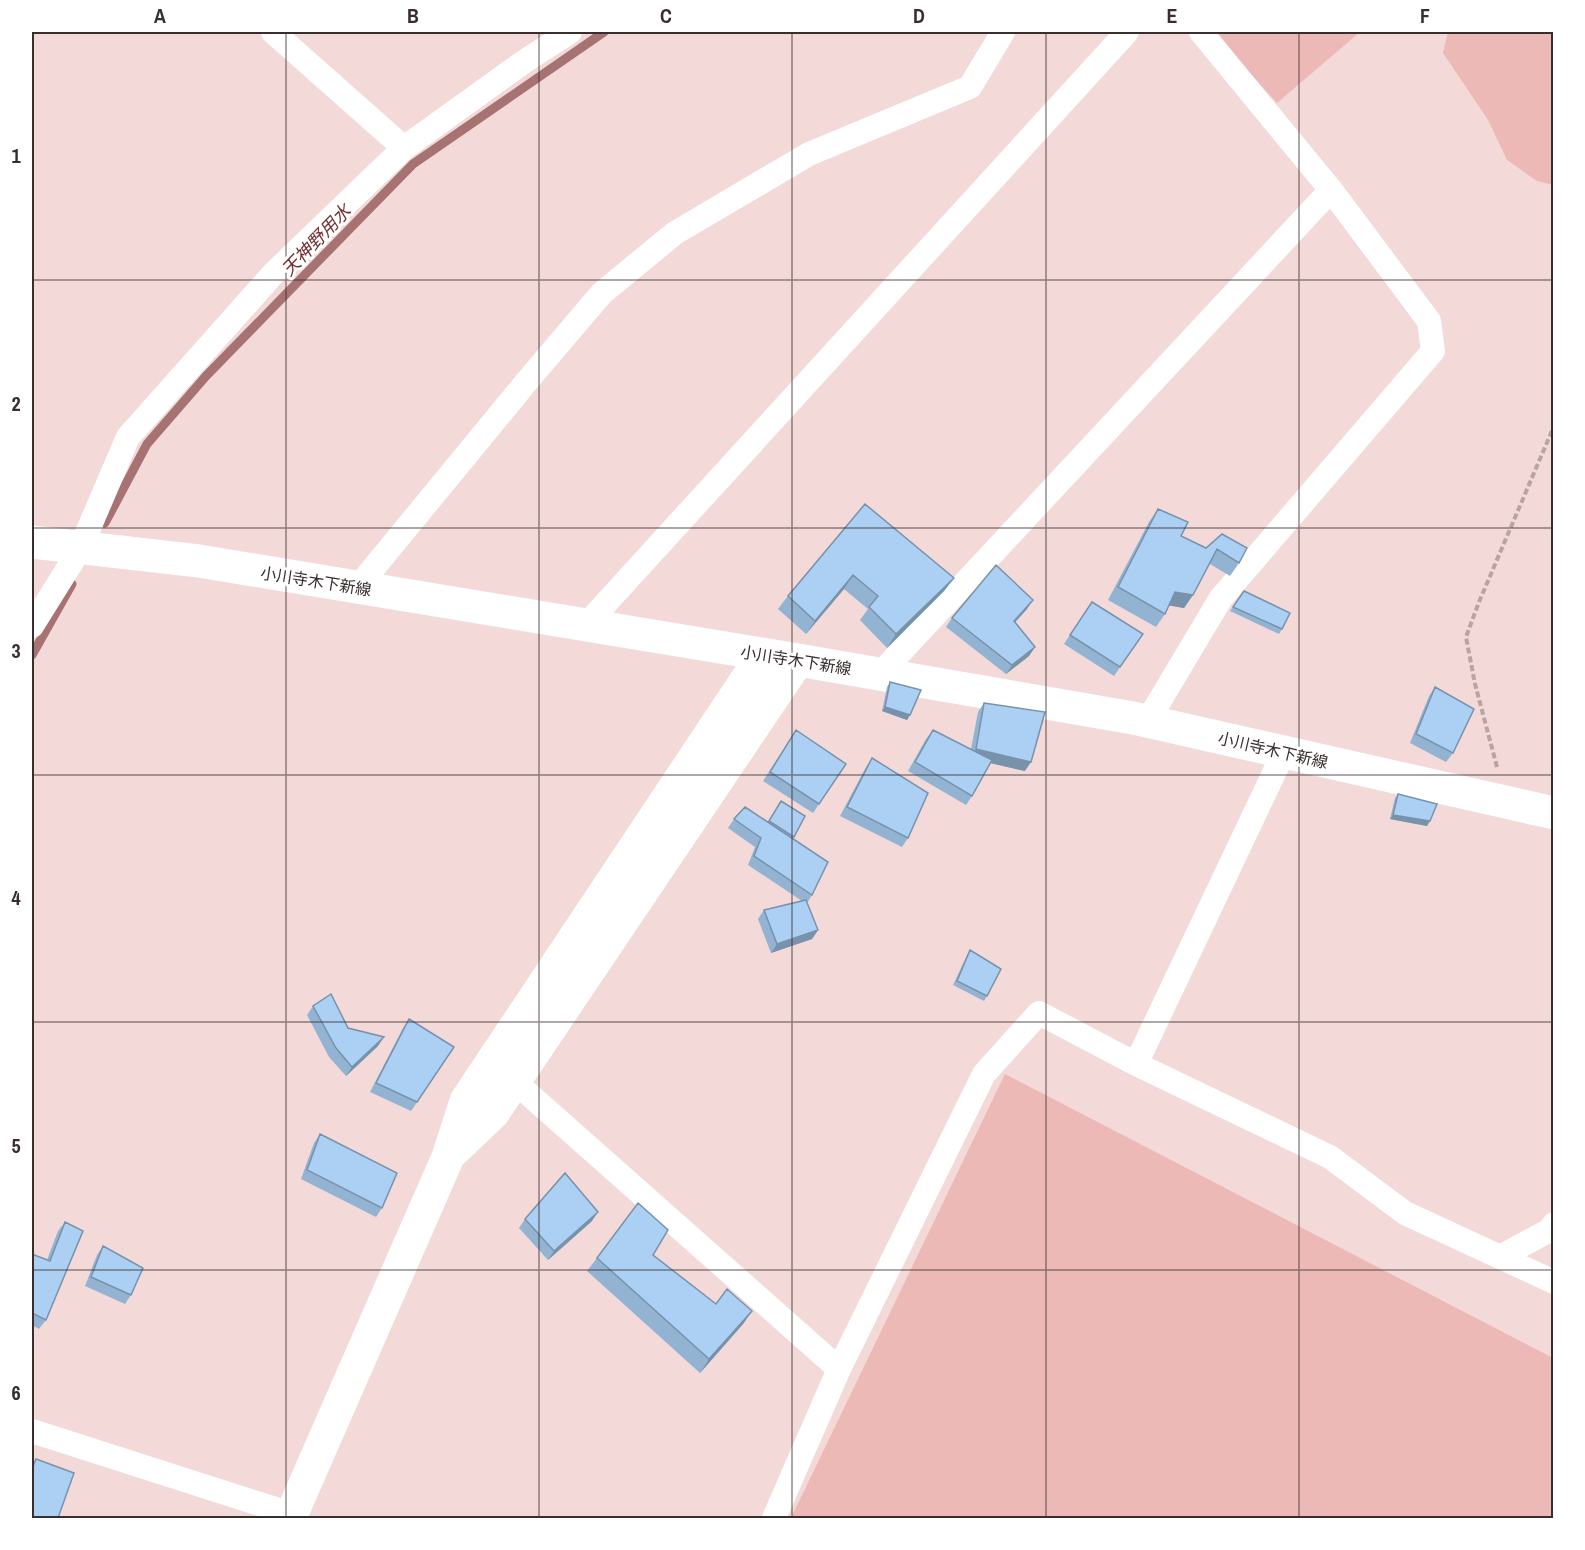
<svg xmlns="http://www.w3.org/2000/svg" width="1585" height="1550" font-family="'Archivo Narrow','Noto Sans JP',sans-serif">
<rect width="100%" height="100%" fill="#f3d9d8"/>
<path fill="#edb9b7" d="M1212 32H1360L1277 103Z
M1448 32H1553V185L1537 181 1507 160 1488 120 1443 53Z
M1005 1074 1553 1358V1518H791Z"/>
<g fill="none" stroke-linecap="round" stroke-linejoin="round">
<path stroke="#a67372" stroke-width="9" d="M105 523 147 444 206 376 413 164 604 32
M32 655 72 584"/>
<path stroke="#b9a4a3" stroke-width="4" stroke-dasharray="6 3" stroke-linecap="butt" d="M1497 767 1475 684 1466 637 1479 602 1554 426"/>
<path stroke="#fff" stroke-width="24" d="M273 32 404 148
M1201 32 1331 190
M357 588 528 380 602 293 675 233 809 154 970 87 1003 32
M32 626 80 549 128 437 273 274 404 148 525 61 570 32
M585 626 1127 32
M880 674 1331 190 1429 321 1433 351 1221 598 1147 722
M1284 752 1136 1064 1330 1157 1405 1213 1554 1282
M514 1081 839 1369
M1500 1257 1550 1230 1554 1224
M32 1431 291 1514
M774 1518 839 1369 984 1074 1039 1013 1136 1064"/>
<path stroke="#fff" stroke-width="33" d="M32 542 199 561 798 660 1133 718 1554 813
M451 1153 493 1113 798 660
M290 1518 448 1157 466 1101 763 655"/>
</g>
<path fill="#93b3d2" d="M865 504 954 578 944 591 887 648 860 620 868 609 844 589 806 634 778 609 788 596Z
M1158 509 1181 536 1206 548 1222 534 1239 563 1230 576 1210 564 1193 595 1184 608 1169 605 1165 614 1156 627 1108 600 1149 522Z
M1244 591 1282 629 1279 634 1230 611Z
M1092 602 1143 634 1114 676 1064 644Z
M1027 609 1015 622 1035 647 1029 656 1006 674 946 627 952 618Z
M890 682 910 715 907 720 882 711 887 687Z
M1435 687 1453 753 1446 762 1410 743 1429 696Z
M984 703 1025 771 990 763 972 796 966 805 908 771 926 739 933 730 971 749 978 712Z
M796 730 846 764 813 813 763 781Z
M872 758 908 838 902 847 840 816 866 767Z
M1398 794 1427 826 1390 819 1395 798Z
M781 801 805 816 793 839 812 895 807 903 818 930 812 939 771 953 758 919 764 910 802 901 748 865 755 847 728 828 734 819 768 822Z
M970 950 987 996 984 1001 953 985 967 955Z
M313 1006 378 1046 346 1076 329 1057 307 1015Z
M409 1019 454 1047 411 1111 370 1092 403 1028Z
M320 1134 382 1208 376 1217 301 1179 314 1143Z
M525 1219 592 1221 548 1260 519 1228Z
M65 1222 46 1320 39 1329 32 1325V1255L47 1260 58 1231Z
M103 1246 131 1295 125 1304 85 1286 97 1255Z
M653 1255 716 1304 752 1311 743 1324 700 1373 587 1271 597 1258Z"/>
<path fill="#7892ab" d="M853 575 844 589 806 634 815 621Z
M954 578 944 591 887 648 896 634Z
M1175 592 1193 595 1184 608 1166 605Z
M1033 600 1027 609 1008 630 1014 621Z
M1035 647 1029 656 1006 674 1012 665Z
M885 707 910 715 907 720 882 711Z
M976 749 1031 762 1025 771 969 758Z
M1393 815 1430 821 1427 826 1390 819Z
M818 930 812 939 771 953 777 944Z
M384 1037 378 1046 346 1076 352 1067Z
M598 1212 592 1221 548 1260 554 1251Z
M752 1311 743 1324 700 1373 709 1359Z"/>
<path fill="#abd0f4" stroke="#7892ab" stroke-width="1.5" d="M865 504 954 578 896 634 869 607 878 596 853 575 815 621 788 596Z
M1158 509 1188 522 1181 536 1206 548 1222 534 1247 548 1239 563 1217 549 1193 595 1175 592 1165 614 1118 587Z
M996 565 1033 600 1014 621 1035 647 1012 665 952 618Z
M1244 591 1290 613 1282 629 1233 607Z
M1092 602 1143 634 1120 667 1070 635Z
M890 682 921 690 910 715 885 707Z
M1435 687 1474 709 1453 753 1416 734Z
M984 703 1045 712 1031 762 976 749Z
M796 730 846 764 819 804 770 772Z
M933 730 992 760 972 796 915 762Z
M872 758 928 793 908 838 847 807Z
M1398 794 1437 804 1430 821 1393 815Z
M781 801 805 816 794 837 769 821Z
M745 807 828 862 812 895 754 856 761 838 734 819Z
M806 900 818 930 777 944 764 910Z
M970 950 1001 969 987 996 957 981Z
M331 994 348 1028 384 1037 352 1067 336 1048 313 1006Z
M409 1019 454 1047 417 1102 376 1083Z
M320 1134 397 1173 382 1208 307 1170Z
M565 1173 598 1212 554 1251 525 1219Z
M638 1203 668 1230 653 1255 716 1304 727 1289 752 1311 709 1359 597 1258Z
M65 1222 83 1231 46 1320 32 1313V1254L50 1261Z
M103 1246 143 1268 131 1295 91 1277Z
M36 1459 74 1473 58 1518H32V1469Z"/>
<path fill="none" stroke="#382e2e" stroke-width="1.5" stroke-opacity="0.55" d="M286 32V1518M539 32V1518M792 32V1518M1046 32V1518M1299 32V1518M32 280H1554M32 528H1554M32 775H1554M32 1022H1554M32 1270H1554"/>
<g text-anchor="middle" dominant-baseline="central" stroke-width="6" stroke-linejoin="round" paint-order="stroke">
<g font-size="16" fill="#382e2e" stroke="#fff">
<text transform="translate(316 581) rotate(9)">小川寺木下新線</text>
<text transform="translate(796 660) rotate(9)">小川寺木下新線</text>
<text transform="translate(1273 750) rotate(13)">小川寺木下新線</text>
</g>
<g font-size="18" font-style="italic" fill="#722f31" stroke="#fff">
<text transform="translate(316 240) rotate(-46)">天神野用水</text>
</g>
</g>
<rect width="1585" height="1550" fill="none" stroke="#ffffff" stroke-width="66"/>
<rect x="33" y="33" width="1519" height="1484" fill="none" stroke="#382e2e" stroke-width="2"/>
<g font-size="20" text-anchor="middle" font-weight="bold" fill="#382e2e">
<text x="160" y="23">A</text>
<text x="413" y="23">B</text>
<text x="666" y="23">C</text>
<text x="919" y="23">D</text>
<text x="1172" y="23">E</text>
<text x="1425" y="23">F</text>
<text x="16" y="163">1</text>
<text x="16" y="411">2</text>
<text x="16" y="658">3</text>
<text x="16" y="905">4</text>
<text x="16" y="1153">5</text>
<text x="16" y="1400">6</text>
</g>
</svg>
